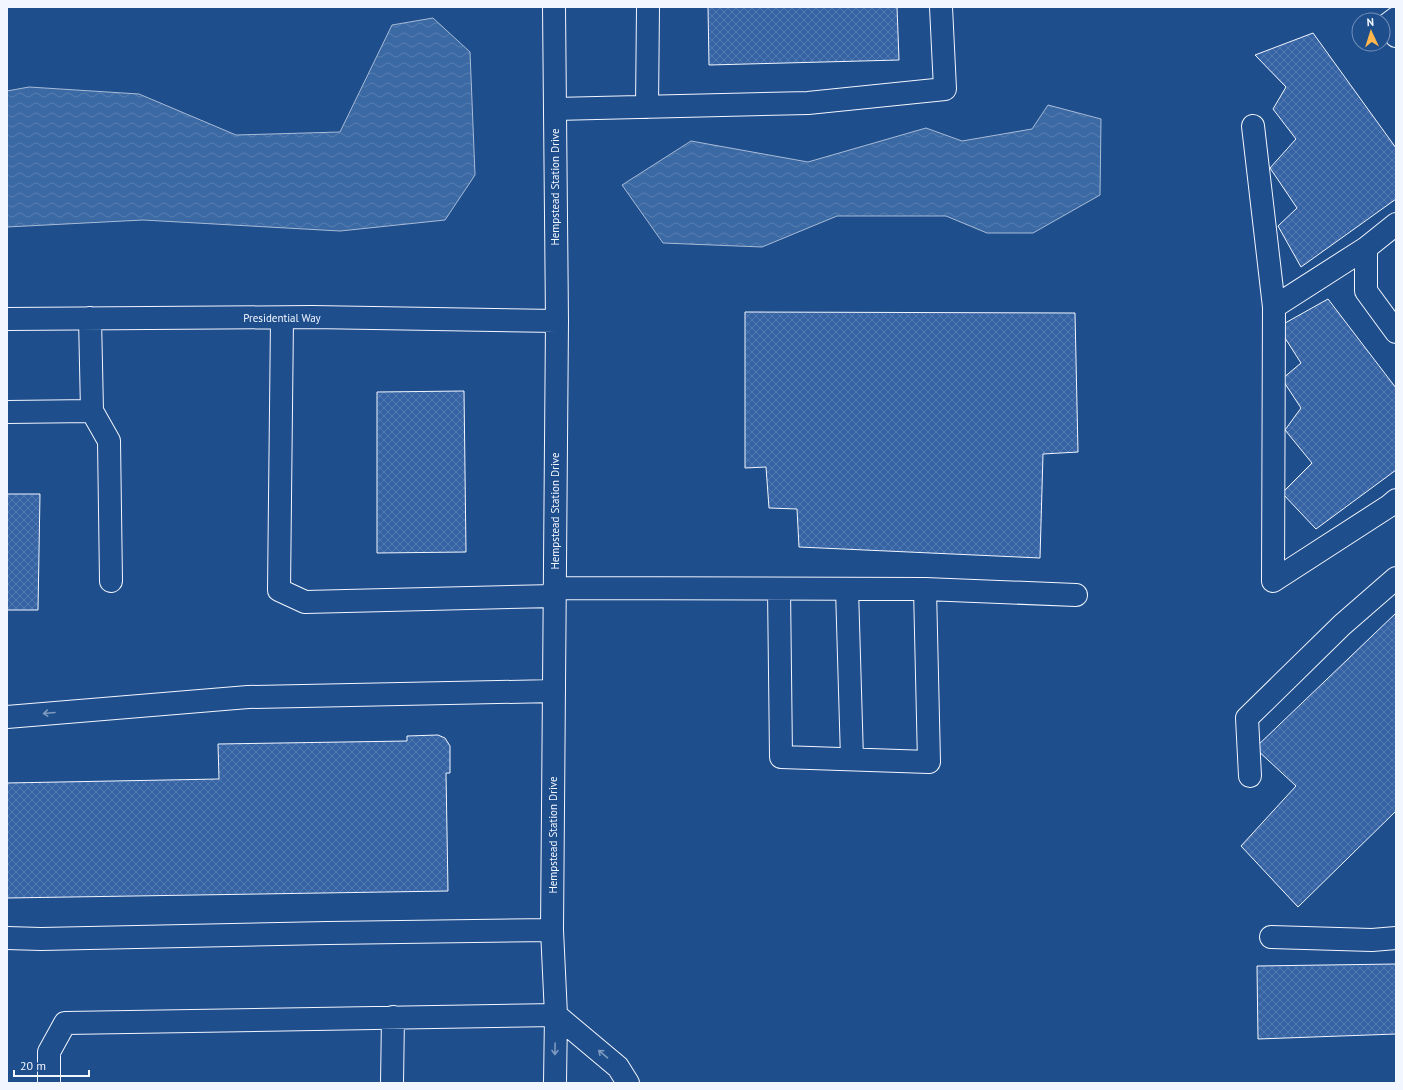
<svg xmlns="http://www.w3.org/2000/svg" width="1403" height="1090" font-family="'PT Sans',sans-serif">
<defs>
<pattern id="water-waves" width="16" height="10" patternUnits="userSpaceOnUse"><rect width="16" height="10" fill="#3b69a3"/><path d="M0 5q4-4 8 0t8 0" fill="none" stroke="#587fb1"/></pattern>
<pattern id="building-cross-hatch" width="8" height="8" patternUnits="userSpaceOnUse"><rect width="8" height="8" fill="#3563a3"/><path d="M0 0l8 8M0 8l8-8" fill="none" stroke="#537ab1"/></pattern>
</defs>
<rect width="100%" height="100%" fill="#1f4e8c"/>
<path fill="url(#water-waves)" stroke="#a8bbd7" d="M433 18 470 52 475 175 445 220 340 231 143 220 7 227V91L29 87 139 94 236 135 340 132 392 25Z
M1048 105 1101 119 1100 195 1033 233H987L946 216H837L762 247 663 243 622 185 691 141 808 162 926 128 962 141 1032 129Z"/>
<path fill="url(#building-cross-hatch)" stroke="#f2f6ff" d="M708 7H897L899 60 709 65Z
M1313 33 1396 148V199L1301 267 1278 226 1297 208 1270 168 1296 139 1273 109 1286 87 1255 55Z
M1328 299 1396 388V470L1316 529 1282 493 1312 463 1285 430 1301 408 1282 379 1301 363 1278 327Z
M745 312 1075 313 1078 452 1043 454 1040 558 799 547 797 509 769 508 766 467 745 468Z
M464 391 466 552 377 553V392Z
M7 494H40L38 610H7Z
M1396 613V811L1298 907 1241 846 1296 786 1255 748Z
M438 735 445 738 450 746V773H446L448 891 7 898V783L219 779 218 744 407 741V736Z
M1396 964V1034L1258 1039 1257 966Z"/>
<g fill="none" stroke-linecap="round" stroke-linejoin="round">
<g stroke="#f2f6ff" stroke-width="24">
<path id="minor" d="M554 7 557 321 552 930 556 1015 555 1083
M1396 18 1388 24 1396 36
M647 107 648 7
M555 109 808 103 945 89 941 7
M1253 126 1274 307 1366 248
M1396 224 1366 248V291L1396 332
M1274 305 1273 581 1389 506 1396 500
M282 318 279 590 305 602 554 596
M7 319 312 317 557 321
M92 411 109 441 111 581
M7 412 92 411 90 318
M554 588 925 589 929 762 781 757 779 589
M847 589 852 759
M925 589 1076 595
M7 717 248 697 554 691
M1250 776 1247 718 1342 625 1396 578
M1271 937 1372 940 1396 938
M7 938 41 939 328 933 552 930
M556 1015 618 1067 628 1083
M49 1083V1052L65 1023 556 1015
M392 1083 393 1017"/>
</g>
<use href="#minor" stroke="#1f4e8c" stroke-width="22"/>
</g>
<defs><path id="oneway-shaft" d="M-6 0H5M1.5-3L5.5 0L1.5 3" fill="none" stroke-width="1.6" stroke-linecap="round" stroke-linejoin="round"/></defs>
<g stroke="#7e9ac0">
<use href="#oneway-shaft" transform="translate(49 713) rotate(175)"/>
<use href="#oneway-shaft" transform="translate(555 1049) rotate(91)"/>
<use href="#oneway-shaft" transform="translate(603 1054) rotate(-140)"/>
</g>
<g text-anchor="middle" dominant-baseline="central" stroke-width="3" stroke-linejoin="round" paint-order="stroke">
<g font-size="11" fill="#f2f6ff" stroke="#1f4e8c">
<text transform="translate(555 187) rotate(-90)">Hempstead Station Drive</text>
<text x="282" y="318">Presidential Way</text>
<text transform="translate(555 511) rotate(-90)">Hempstead Station Drive</text>
<text transform="translate(553 835) rotate(-90)">Hempstead Station Drive</text>
</g>
</g>
<rect width="1403" height="1090" fill="none" stroke="#f2f6ff" stroke-width="16"/>
<g transform="translate(1371 32) rotate(356)"><circle r="19" fill="#1f4e8c" stroke="#7391ba"/>
<path d="M0-3L7 15L0 10L-7 15Z" fill="#ffb74d"/>
<text y="-6" font-size="11" font-weight="bold" text-anchor="middle" fill="#f2f6ff">N</text>
</g>
<path d="M14 1070v6h75v-6" fill="none" stroke="#f2f6ff" stroke-width="2"/>
<text x="20" y="1070" font-size="12" fill="#f2f6ff" stroke="#1f4e8c" stroke-width="3" paint-order="stroke">20 m</text>
</svg>
